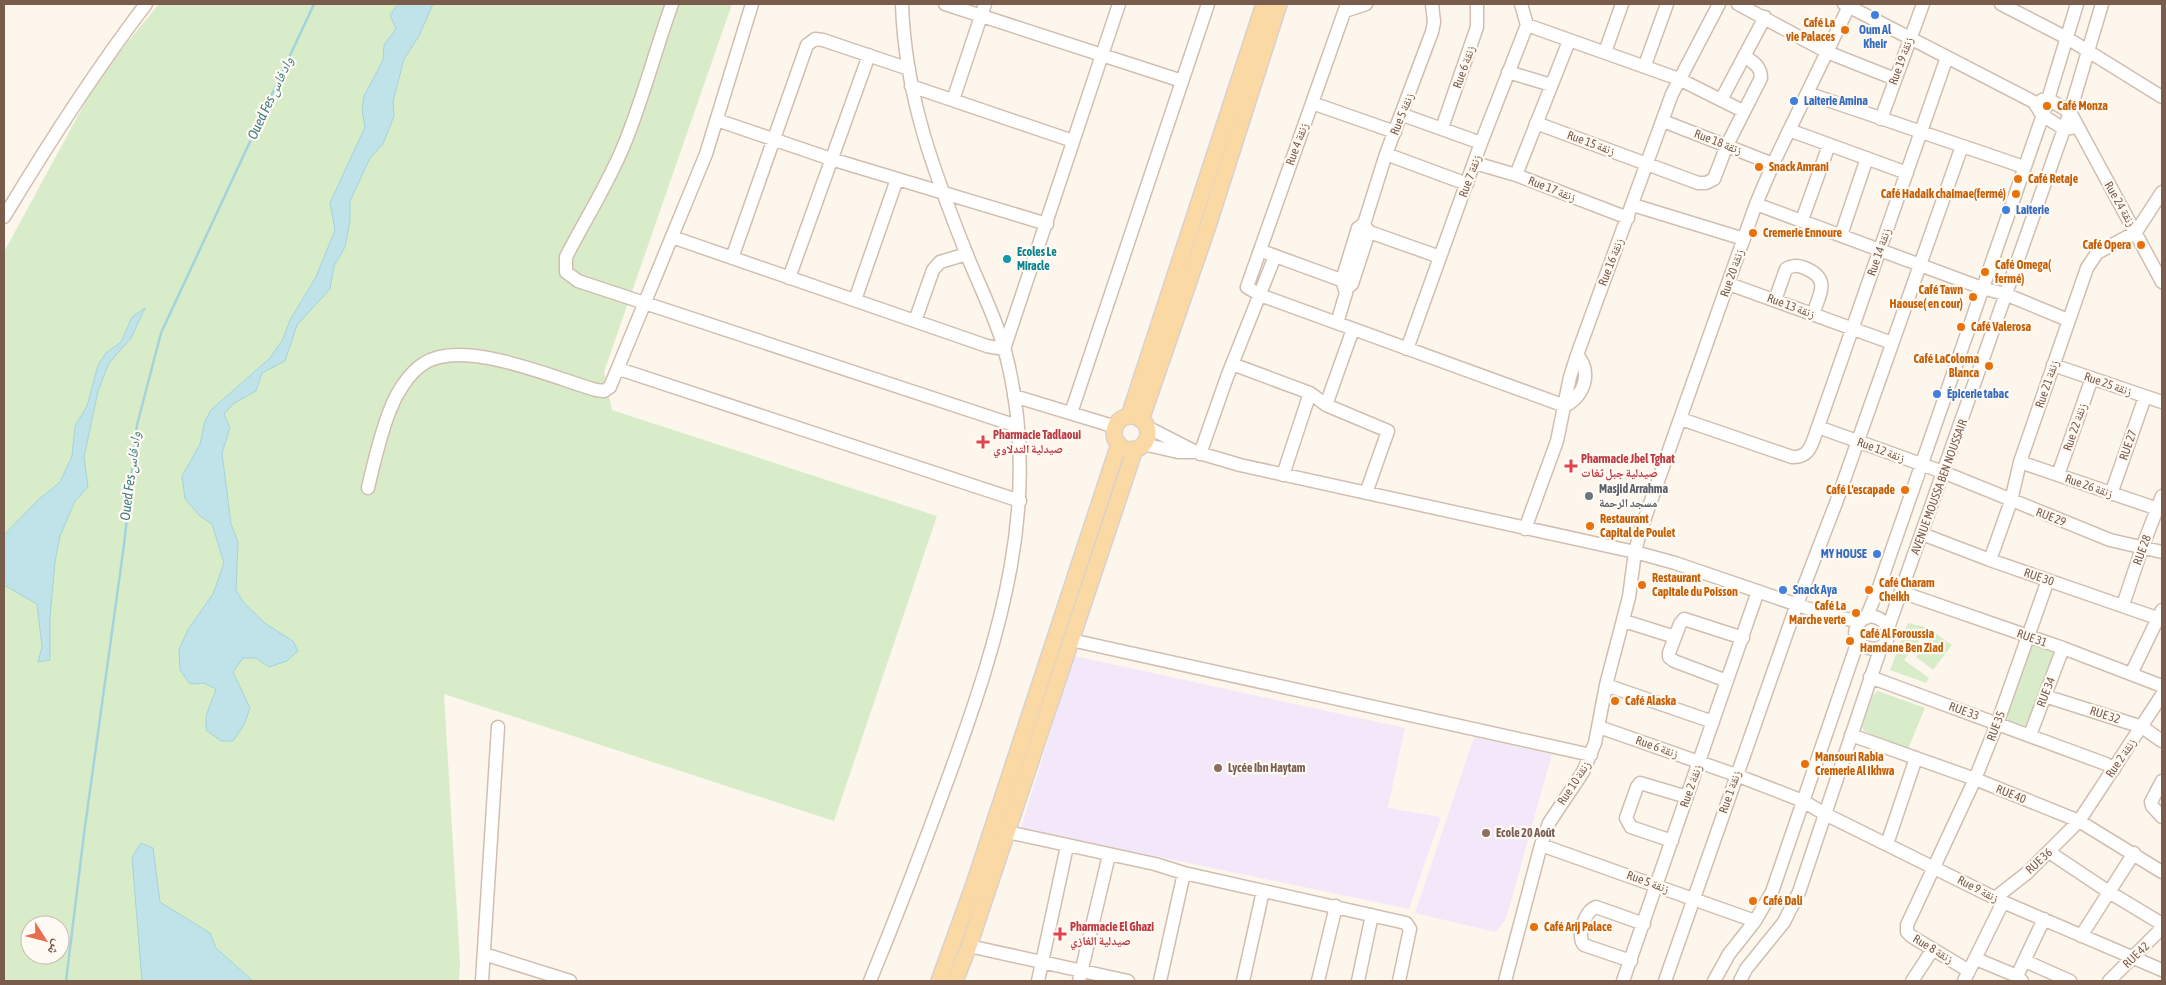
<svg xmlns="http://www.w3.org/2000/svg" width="2166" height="985" font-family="'Asap Condensed','Noto Naskh Arabic',sans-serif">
<rect width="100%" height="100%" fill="#fdf6ec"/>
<path fill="#f3e8fa" d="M1074 656 1405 728 1388 808 1441 817 1409 909 1021 828Z
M1474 737 1552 754 1506 919 1495 932 1415 913Z"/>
<path fill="#d8ecc9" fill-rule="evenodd" d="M159 4H732L604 372 612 410 937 516 834 821 444 694 460 963 459 981H4V252L99 77ZM30 925H60V955H30Z
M1908 623 1929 628 1904 660 1929 678 1926 683 1890 670Z
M1935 633 1952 645 1933 670 1916 657Z
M2036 643 2053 650 2054 656 2028 726 2023 727 2006 721 2005 719 2031 647Z
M1878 691 1925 708 1908 749 1864 731 1862 726 1873 695Z"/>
<path fill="#bfe3e8" stroke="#a5d3da" d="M398 4H433L419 36 404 59 393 101 394 116 383 144 370 158 350 201V221L345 247 334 266 330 289 297 325 285 361 262 373 256 391 233 404 224 414 230 428 222 453 231 524 238 542 236 590 244 603 266 624 293 641 298 651 287 661 269 667 256 658H243L233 672 250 708 244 725 233 741H221L206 730V716L216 689 204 683 190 684 180 670 179 649 189 628 213 594 224 563 212 524 200 516 185 499 182 476 200 444 205 421 211 410 270 358 283 339 290 320 316 277 335 230 330 203 365 127 362 110 364 96 383 60 384 45 396 29 390 15Z
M145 308 131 338 109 363 98 391 84 457 88 487 75 501 60 536 55 562 50 617V660L38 662 42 647 37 604 4 585V535L37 501 60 482 72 456 75 426 87 406 98 365 106 353 121 342 132 317Z
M141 843 153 848 160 902 210 933 216 948 253 981H142L132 857Z"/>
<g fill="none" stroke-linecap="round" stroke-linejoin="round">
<path stroke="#a5d3da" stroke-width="2.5" d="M66 981 84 834 124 545 137 425 161 333 314 4"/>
<g stroke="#d1beb0" stroke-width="15">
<path id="minor" d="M672 4C655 51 643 99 624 145 608 184 585 220 566 257V272L578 281 1017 426
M945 4 1182 81
M1347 4 1247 287 1260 295 1565 406C1585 395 1592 372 1577 355
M1738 4 1827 52 1895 79
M1844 4 2034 102 2042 115 2064 129 2076 127
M2001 4 2067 38 2162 97
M1345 11 1366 4
M1527 25 1679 79 1743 111
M1605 52 1622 4
M1645 65 1667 4
M1508 72 1551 85
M911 86 1073 141
M1807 93 2024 167
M953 100 985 4
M1721 100 1765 17
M2042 100 2048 99 2070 112 2162 282
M1312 103 1395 132
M1403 115 1481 143
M1881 119 1923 4
M717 120 831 159 1047 224
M1663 121 1773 164
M1536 123 1698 183H1706L1714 179 1727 145 1761 78C1761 66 1753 62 1744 56
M1442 128 1477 27V4
M1789 130 1907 173
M1386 154 1467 184
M1475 163 1516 175 1628 218
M1516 175 1569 41
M1756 204 1982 288 2005 294 2068 320
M1633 205 1744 239
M4 217C48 144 94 72 146 4
M1802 220 1829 145
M1358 228 1364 224 1386 154 1432 32 1434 22 1432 4
M1358 228 1440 257
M1841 235 1867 158
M672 237 987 346 1004 349 1119 4
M1267 253 1352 284
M732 258 807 45 815 39 823 40 909 69
M789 278 869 55
M1729 284 1892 343
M1346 289 1352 284 1369 232 1365 226
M855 300 897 179
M1775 300 1786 269C1793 265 1798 265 1805 268 1831 279 1820 293 1813 314
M915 321 933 270 940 262 967 254
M1337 323 1346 293 1342 280 1358 228
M1407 349 1481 143 1527 25 1521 4
M1232 364 1310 393 1326 405 1388 431 1366 493
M2053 365 2162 402
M619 369 1020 501
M1014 396 1116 427
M1326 405 1353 329
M1071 413 1208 4
M1681 419 1792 457C1811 458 1812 442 1818 427L1947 57
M1147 427 1196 452 1240 465 1635 552 1675 563 1833 617 1861 621
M1818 427 1943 472 2110 540 2162 552
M1143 444 1178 452H1196
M1200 454 1227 377 1275 256
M2020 462 2158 509
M1283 475 1310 393
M2058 475 2092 378
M368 488C374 462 380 435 390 410 396 394 408 374 423 364 462 337 554 378 596 390L604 391 610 387 706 154 752 4
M2111 494 2145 397
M1525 529 1557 441 1570 377 1577 355 1672 94 1719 4
M1922 534 1990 560 2157 618
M1990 560 2011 501 2020 462 2087 268 2097 253 2136 232 2162 192
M1901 592 2063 648 2162 686
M2123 605 2142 548 2162 496
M1866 618 1879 587 2046 106 2077 4
M1624 621 1675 637
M1888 628C1882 617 1868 611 1859 623 1841 648 1893 663 1888 628L2070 112 2102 4
M1071 640 1591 755
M2131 674 2162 610
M1870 677 2106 764 2114 769
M1727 681 1674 661 1669 657V653L1680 624 1684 619 1743 638
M1606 685 1713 722
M2045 696 2142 727 2162 741
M1599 727 1736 775 1803 801 1825 814 2003 902 2162 970
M1851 735 1975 779 2079 821 2162 872
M2030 735 2063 648
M2162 781 2151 802 2152 806 2162 817
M1007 832 1155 864 1184 873 1406 923 1410 929 1399 981
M1672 841 1631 827 1626 818 1637 787 1640 783 1687 797
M1887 844 1916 758
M1541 845 1755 921
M2049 852 2109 892 2162 924
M1995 898 2027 873 2079 821 2162 695
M2081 936 2134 853
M969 946 1128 981
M484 954 570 981
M1976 959 2017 976 2022 981
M1631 961 1584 945C1576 937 1585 910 1596 907L1644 924
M2025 961 2070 981
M1969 971 1911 936 1907 932V925L1975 779 1997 724 2048 580
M2017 976 2044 919
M482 981 498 727
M870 981C898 913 924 845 949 776 1000 636 1044 499 1005 351 997 321 981 289 969 260 935 175 905 97 902 4
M1038 981 1067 846
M1079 981 1109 855
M1160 981 1184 873
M1243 981 1263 891
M1318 981 1336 906
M1358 981 1372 915
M1505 981 1541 845 1549 823 1583 772 1595 743 1606 685 1629 597 1635 552 1640 532 1756 204 1773 164 1850 4
M1623 981 1758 591
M1665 981 1797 604 1836 503 1962 146
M1714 981 1729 954 1755 921 1772 892 1858 641
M1740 981 1746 969 1784 922 1799 892 1881 647
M1912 981 1933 949
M1964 981 2003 902
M2109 981 2162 928"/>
</g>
<g stroke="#dad1cd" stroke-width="18">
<path id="major" d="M1129 416 1264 4
M1114 433a17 17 0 1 1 34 0a17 17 0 1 1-34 0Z
M1141 420 1207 229 1279 4
M939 981 974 884 1119 444
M955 981 969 946 1135 449"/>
</g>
<use href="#minor" stroke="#fff" stroke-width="12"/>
<use href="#major" stroke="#fbd9a5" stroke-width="15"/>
</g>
<g fill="#3f7fe0" stroke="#fffaf3" stroke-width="2">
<circle cx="1875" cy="15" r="5"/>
<circle cx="1794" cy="101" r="5"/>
<circle cx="2006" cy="210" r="5"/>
<circle cx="1937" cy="394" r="5"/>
<circle cx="1877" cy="554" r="5"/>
<circle cx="1783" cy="590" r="5"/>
</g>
<g fill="#e8710a" stroke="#fffaf3" stroke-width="2">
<circle cx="1845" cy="30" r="5"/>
<circle cx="2047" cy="106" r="5"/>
<circle cx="1759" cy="167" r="5"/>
<circle cx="2018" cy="179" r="5"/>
<circle cx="2016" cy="194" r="5"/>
<circle cx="1753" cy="233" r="5"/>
<circle cx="2141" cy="245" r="5"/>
<circle cx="1985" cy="272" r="5"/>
<circle cx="1973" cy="297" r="5"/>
<circle cx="1961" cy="327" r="5"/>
<circle cx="1989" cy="366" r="5"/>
<circle cx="1905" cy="490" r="5"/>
<circle cx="1590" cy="526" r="5"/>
<circle cx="1642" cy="585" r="5"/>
<circle cx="1869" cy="590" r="5"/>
<circle cx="1856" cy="613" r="5"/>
<circle cx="1850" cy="641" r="5"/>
<circle cx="1615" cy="701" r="5"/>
<circle cx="1805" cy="764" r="5"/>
<circle cx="1753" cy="901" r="5"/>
<circle cx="1534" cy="927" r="5"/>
</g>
<circle fill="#0f9aa8" stroke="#fffaf3" stroke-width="2" cx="1007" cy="259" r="5"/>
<g fill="#e0444e" stroke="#fffaf3" stroke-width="2">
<path d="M980.5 434.5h5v5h5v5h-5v5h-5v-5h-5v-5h5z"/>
<path d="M1568.5 458.5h5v5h5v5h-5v5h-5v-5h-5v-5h5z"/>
<path d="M1057.5 926.5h5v5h5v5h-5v5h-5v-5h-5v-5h5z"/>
</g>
<circle fill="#6b7280" stroke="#fffaf3" stroke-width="2" cx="1589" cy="496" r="5"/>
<g fill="#8d6e63" stroke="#fffaf3" stroke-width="2">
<circle cx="1218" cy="768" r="5"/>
<circle cx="1486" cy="833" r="5"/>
</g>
<g text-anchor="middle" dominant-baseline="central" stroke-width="4.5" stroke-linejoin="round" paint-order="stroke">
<g font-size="12" font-weight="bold" fill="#c56008" stroke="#fffaf3" text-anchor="start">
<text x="1835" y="23" text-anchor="end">Café La<tspan x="1835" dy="14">vie Palaces</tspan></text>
<text x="2057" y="106">Café Monza</text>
<text x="1769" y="167">Snack Amrani</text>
<text x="2028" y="179">Café Retaje</text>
<text x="2006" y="194" text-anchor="end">Café Hadaik chaimae(fermé)</text>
<text x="1763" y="233">Cremerie Ennoure</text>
<text x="2131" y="245" text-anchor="end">Café Opera</text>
<text x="1995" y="265">Café Omega(<tspan x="1995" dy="14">fermé)</tspan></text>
<text x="1963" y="290" text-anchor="end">Café Tawn<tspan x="1963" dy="14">Haouse( en cour)</tspan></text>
<text x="1971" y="327">Café Valerosa</text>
<text x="1979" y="359" text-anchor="end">Café LaColoma<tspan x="1979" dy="14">Blanca</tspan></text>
<text x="1895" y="490" text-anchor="end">Café L'escapade</text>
<text x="1600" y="519">Restaurant<tspan x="1600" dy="14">Capital de Poulet</tspan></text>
<text x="1652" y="578">Restaurant<tspan x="1652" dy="14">Capitale du Poisson</tspan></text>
<text x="1879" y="583">Café Charam<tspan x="1879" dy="14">Cheikh</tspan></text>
<text x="1846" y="606" text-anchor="end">Café La<tspan x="1846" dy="14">Marche verte</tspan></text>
<text x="1860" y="634">Café Al Foroussia<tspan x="1860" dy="14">Hamdane Ben Ziad</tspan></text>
<text x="1625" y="701">Café Alaska</text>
<text x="1815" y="757">Mansouri Rabia<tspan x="1815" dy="14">Cremerie Al Ikhwa</tspan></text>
<text x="1763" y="901">Café Dali</text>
<text x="1544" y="927">Café Arij Palace</text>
</g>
<g font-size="12" font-weight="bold" fill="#366cbe" stroke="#fffaf3" text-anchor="start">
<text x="1875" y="30" text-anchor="middle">Oum Al<tspan x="1875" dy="14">Kheir</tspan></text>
<text x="1804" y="101">Laiterie Amina</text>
<text x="2016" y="210">Laiterie</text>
<text x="1947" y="394">Épicerie tabac</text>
<text x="1867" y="554" text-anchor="end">MY HOUSE</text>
<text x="1793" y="590">Snack Aya</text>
</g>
<g font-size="12" fill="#7a5c4d" stroke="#fffaf3">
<text transform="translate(1901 61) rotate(-70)">Rue 19 زنقة</text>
<text transform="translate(1464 67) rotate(-71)">Rue 6 زنقة</text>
<text transform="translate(1402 114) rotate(-68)">Rue 5 زنقة</text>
<text transform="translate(1718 142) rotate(21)">Rue 18 زنقة</text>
<text transform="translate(1591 143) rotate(20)">Rue 15 زنقة</text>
<text transform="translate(1297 144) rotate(-70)">Rue 4 زنقة</text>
<text transform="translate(1470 176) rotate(-70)">Rue 7 زنقة</text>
<text transform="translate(1552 189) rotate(21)">Rue 17 زنقة</text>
<text transform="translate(2120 204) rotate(60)">Rue 24 زنقة</text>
<text transform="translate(1879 252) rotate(-71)">Rue 14 زنقة</text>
<text transform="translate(1611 262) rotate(-69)">Rue 16 زنقة</text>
<text transform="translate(1732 273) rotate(-71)">Rue 20 زنقة</text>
<text transform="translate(1791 306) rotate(20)">Rue 13 زنقة</text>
<text transform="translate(2047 384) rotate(-71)">Rue 21 زنقة</text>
<text transform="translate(2108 384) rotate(19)">Rue 25 زنقة</text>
<text transform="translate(2075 427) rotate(-71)">Rue 22 زنقة</text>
<text transform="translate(2128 445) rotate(-71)">RUE 27</text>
<text transform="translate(1881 450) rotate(20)">Rue 12 زنقة</text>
<text transform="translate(2089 486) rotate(19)">Rue 26 زنقة</text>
<text transform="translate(1939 487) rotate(-70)">AVENUE MOUSSA BEN NOUSSAIR</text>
<text transform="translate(2051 517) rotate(21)">RUE 29</text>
<text transform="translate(2142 550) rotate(-70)">RUE 28</text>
<text transform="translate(2039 577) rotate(19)">RUE 30</text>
<text transform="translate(2032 638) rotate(19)">RUE 31</text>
<text transform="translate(2046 692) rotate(-69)">RUE 34</text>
<text transform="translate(1964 711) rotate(20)">RUE 33</text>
<text transform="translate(2105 715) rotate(18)">RUE 32</text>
<text transform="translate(1996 726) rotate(-69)">RUE 35</text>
<text transform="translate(1657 747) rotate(19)">Rue 6 زنقة</text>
<text transform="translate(2121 758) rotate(-56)">Rue 2 زنقة</text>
<text transform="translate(1574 783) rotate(-57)">Rue 10 زنقة</text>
<text transform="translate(1691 786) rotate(-71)">Rue 2 زنقة</text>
<text transform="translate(1730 792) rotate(-71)">Rue 1 زنقة</text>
<text transform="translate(2011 794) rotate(22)">RUE 40</text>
<text transform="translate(2039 861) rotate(-43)">RUE 36</text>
<text transform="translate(1648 882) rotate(20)">Rue 5 زنقة</text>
<text transform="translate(1978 889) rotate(27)">Rue 9 زنقة</text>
<text transform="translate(1933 949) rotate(31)">Rue 8 زنقة</text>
<text transform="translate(2136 955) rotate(-44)">RUE 42</text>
</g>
<g font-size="12" font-weight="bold" fill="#0d838f" stroke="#fffaf3" text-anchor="start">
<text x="1017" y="252">Ecoles Le<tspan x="1017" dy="14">Miracle</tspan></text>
</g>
<g font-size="12" font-weight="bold" fill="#be3a42" stroke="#fffaf3" text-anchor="start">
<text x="993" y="435">Pharmacie Tadlaoui<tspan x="993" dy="14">صيدلية التدلاوي</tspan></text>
<text x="1581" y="459">Pharmacie Jbel Tghat<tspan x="1581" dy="14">صيدلية جبل ثغات</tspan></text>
<text x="1070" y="927">Pharmacie El Ghazi<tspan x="1070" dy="14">صيدلية الغازي</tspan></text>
</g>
<g font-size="12" font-weight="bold" fill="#5b616d" stroke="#fffaf3" text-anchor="start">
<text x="1599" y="489">Masjid Arrahma<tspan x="1599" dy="14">مسجد الرحمة</tspan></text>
</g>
<g font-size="12" font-weight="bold" fill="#785e54" stroke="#fffaf3" text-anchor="start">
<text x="1228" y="768">Lycée Ibn Haytam</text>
<text x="1496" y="833">Ecole 20 Août</text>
</g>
<g font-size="14" font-style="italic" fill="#437c86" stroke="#fffaf3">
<text transform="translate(270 98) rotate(-65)">Oued Fes واد فاس</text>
<text transform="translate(130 476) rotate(-83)">Oued Fes واد فاس</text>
</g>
</g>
<rect width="2166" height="985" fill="none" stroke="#7a5c4d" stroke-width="10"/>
<g transform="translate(45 940) rotate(126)"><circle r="24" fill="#fffaf3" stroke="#cabbb1"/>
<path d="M0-4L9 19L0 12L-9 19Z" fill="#e76f51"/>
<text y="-8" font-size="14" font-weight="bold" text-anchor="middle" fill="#7a5c4d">ش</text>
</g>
</svg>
